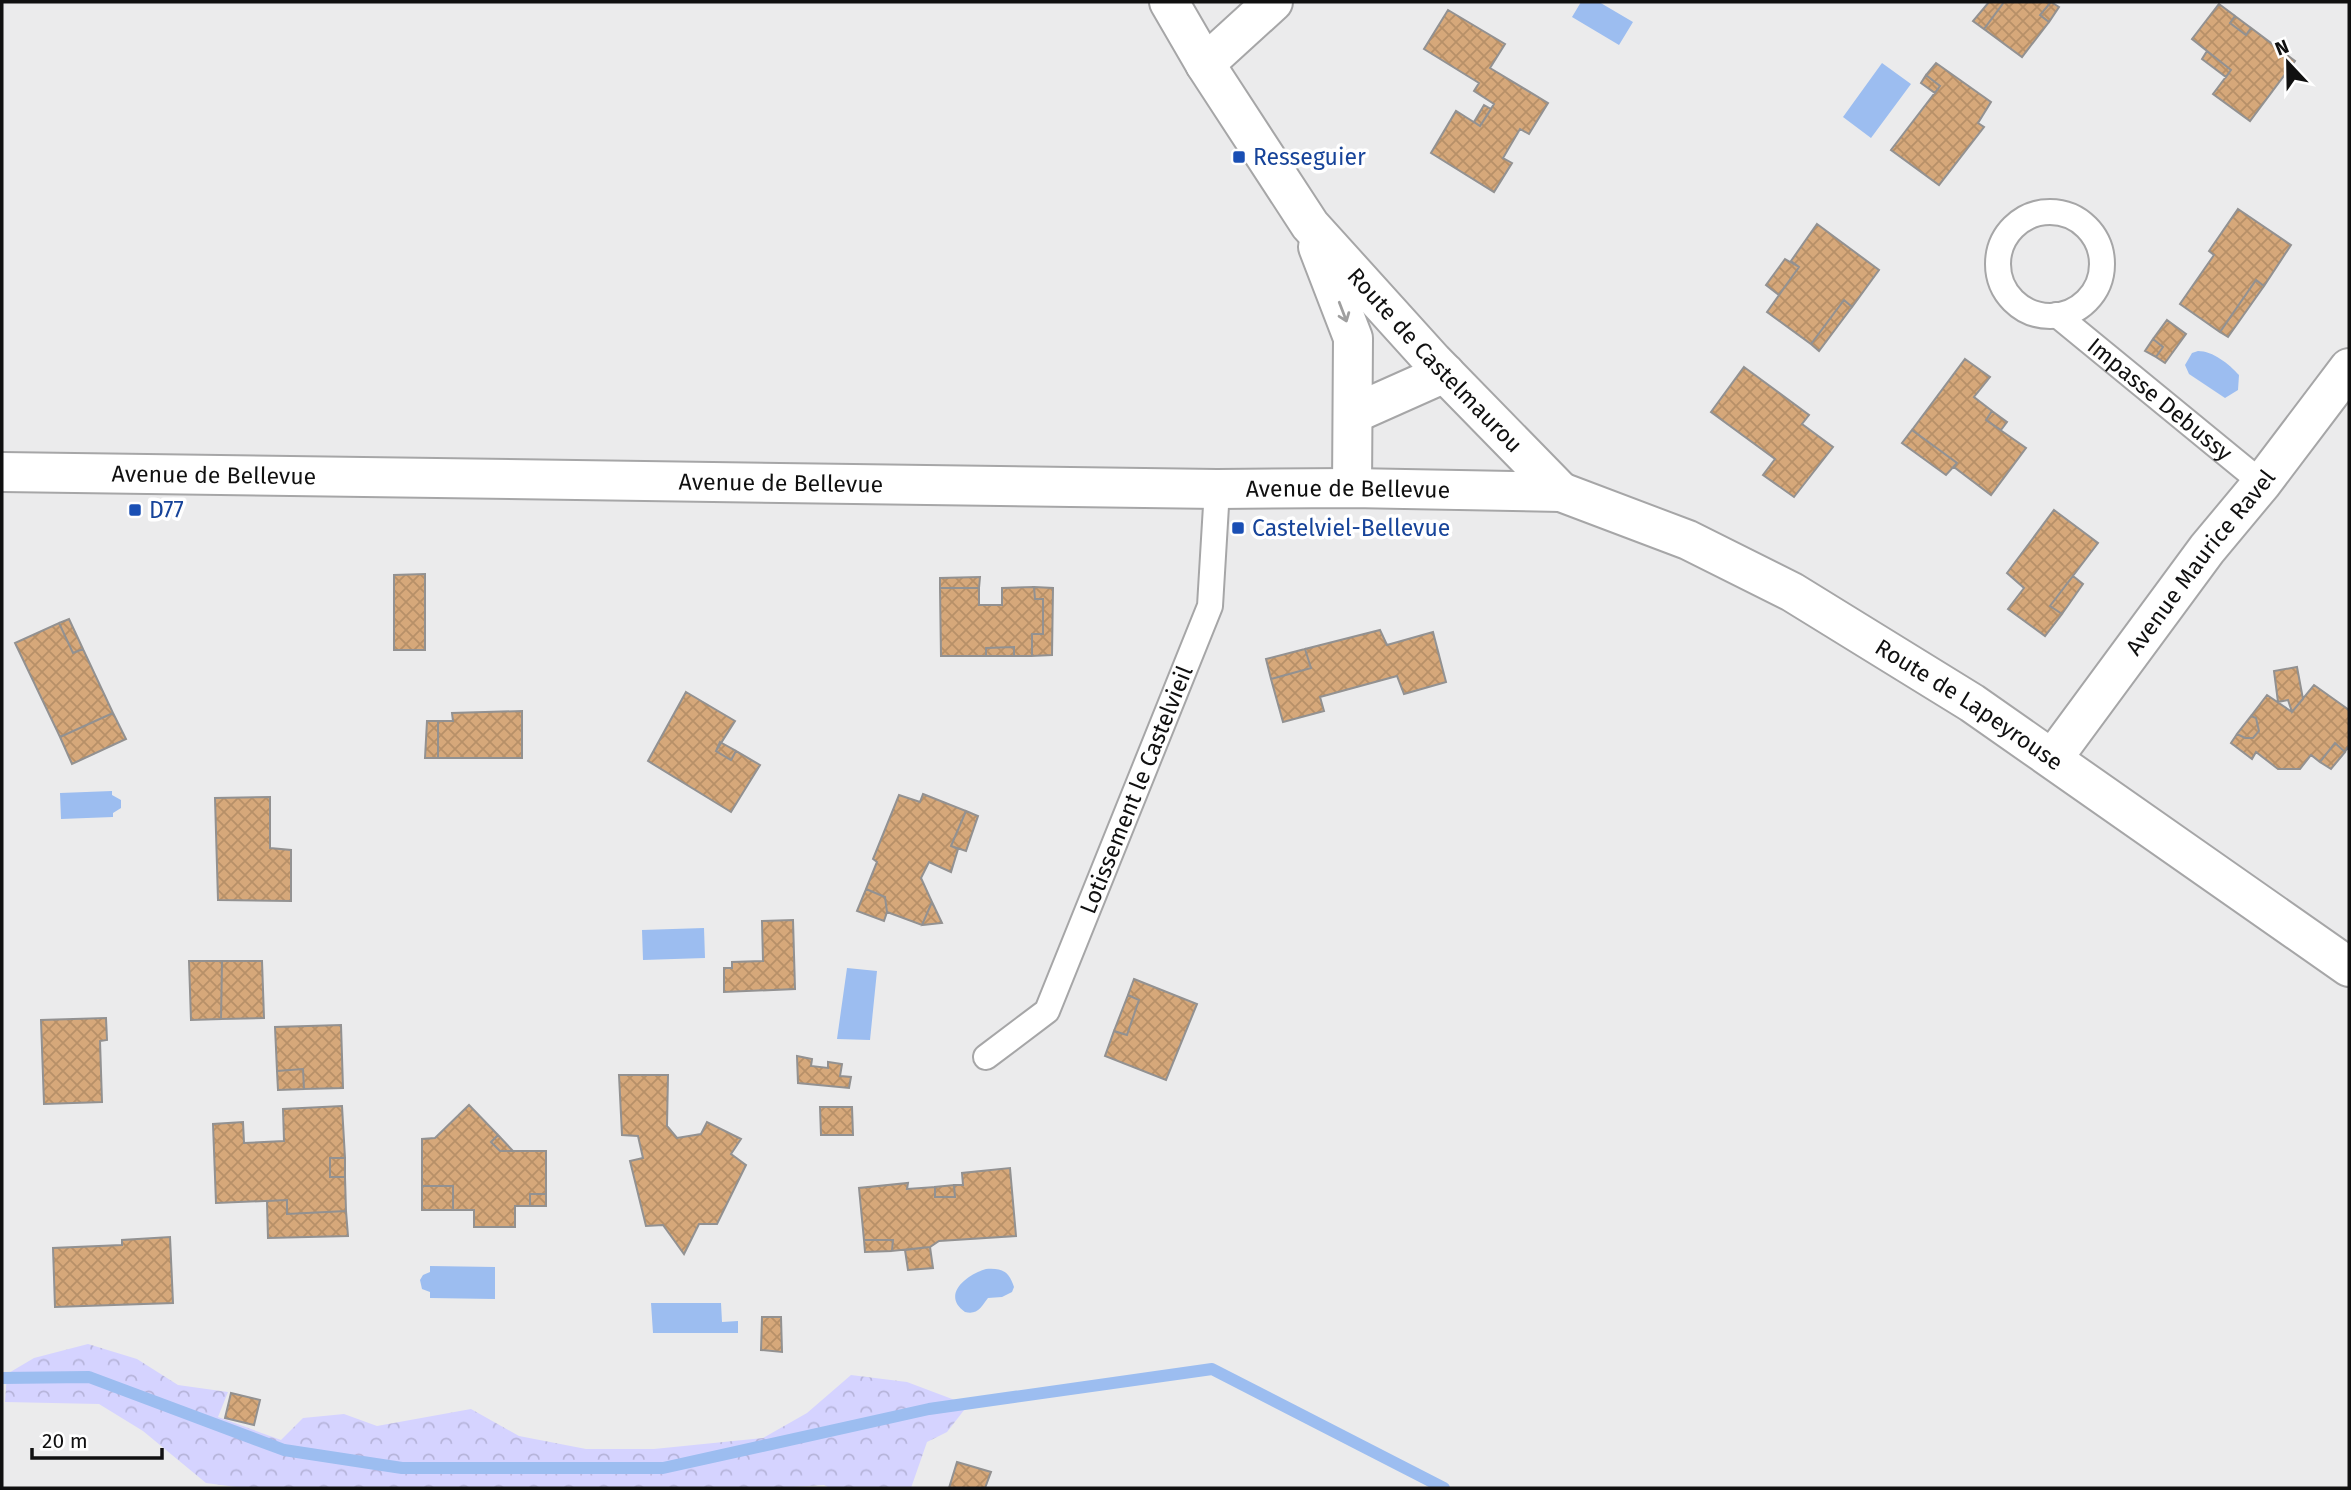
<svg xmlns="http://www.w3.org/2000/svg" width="2351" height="1490" font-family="'Fira Sans',sans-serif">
<defs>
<pattern id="forest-crowns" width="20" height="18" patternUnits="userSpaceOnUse" patternTransform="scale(1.75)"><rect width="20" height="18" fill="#d5d3ff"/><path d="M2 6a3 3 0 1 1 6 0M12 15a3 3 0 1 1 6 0" fill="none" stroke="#b6b4da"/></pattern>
<pattern id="building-cross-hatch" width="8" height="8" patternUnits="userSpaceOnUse" patternTransform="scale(1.75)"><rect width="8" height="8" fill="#d6a87a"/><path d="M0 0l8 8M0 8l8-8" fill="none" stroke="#b79068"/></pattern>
</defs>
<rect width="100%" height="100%" fill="#ebebec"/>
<path fill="url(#forest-crowns)" d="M88 1344 137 1359 178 1385 228 1392 218 1417 281 1440 303 1418 344 1414 377 1426 471 1409 519 1436 586 1449H654L763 1438 807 1413 851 1375 907 1382 968 1405 947 1432 927 1442 911 1488H830L824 1485 777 1488H244L206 1483 143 1431 99 1404 5 1402 7 1374 34 1358Z"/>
<path fill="#9cbdf0" d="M1581 2H1599L1633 22 1619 45 1572 17Z
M1882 63 1911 84 1871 138 1843 117Z
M2198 351C2213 351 2229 364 2239 375L2238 390 2225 398 2189 374 2185 365 2192 353Z
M112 791V795L121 800V808L113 813V817L61 819 60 793Z
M704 928 705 958 643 960 642 930Z
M847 968 877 971 870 1040 837 1039Z
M430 1266 495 1267V1299L430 1298V1292L422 1289 420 1280 423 1275 430 1272Z
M986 1269C1002 1268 1009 1271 1014 1287L1012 1292 1002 1297 988 1298C981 1307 978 1315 965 1312 941 1295 966 1275 986 1269Z
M651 1303H721L722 1322 738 1321V1333H653Z"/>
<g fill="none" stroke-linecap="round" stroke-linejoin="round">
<path stroke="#9cbdf0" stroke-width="12" d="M2 1378 89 1377 284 1450 402 1468H663L929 1409 1212 1369 1444 1488"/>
</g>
<path fill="url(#building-cross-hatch)" stroke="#929191" stroke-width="2" d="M1989 2H2004L1984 29 1973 21Z
M2004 2H2051L2040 15 2049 22 2022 57 1984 29Z
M2051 2 2059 7 2049 22 2040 15Z
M2219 4 2235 16 2230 23 2246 35 2251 28 2295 61 2250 121 2213 94 2231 70 2192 39Z
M1448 10 1505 44 1490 68 1548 103 1529 134 1520 129 1503 158 1512 163 1494 192 1431 153 1456 111 1480 126 1494 104 1474 91 1479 83 1424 49Z
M2235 16 2251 28 2246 35 2230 23Z
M2207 51 2231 70 2226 77 2202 59Z
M1936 63 1991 102 1978 123 1984 127 1939 185 1891 150 1940 86 1926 75Z
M1926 75 1940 86 1935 93 1921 83Z
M1484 105 1491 109 1480 126 1474 122Z
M2238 209 2291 245 2264 286 2256 280 2220 332 2180 304 2214 255 2209 251Z
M1817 224 1879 270 1852 307 1844 300 1811 344 1767 312 1799 267 1791 261Z
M1785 259 1799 267 1779 295 1766 285Z
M2256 280 2264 286 2228 337 2220 332Z
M1844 300 1852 307 1819 351 1811 344Z
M2167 320 2186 334 2165 363 2156 357 2163 347 2153 339Z
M2153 339 2163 347 2156 357 2145 351Z
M1965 359 1990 377 1974 397 1992 411 1986 420 2026 448 1991 495 1954 467 1957 463 1912 430Z
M1744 367 1809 415 1802 424 1833 447 1794 497 1763 475 1775 459 1711 412Z
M1992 411 2007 422 2001 430 1986 420Z
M1912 430 1957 463 1946 475 1902 443Z
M2054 510 2098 543 2050 606 2062 614 2045 636 2008 609 2024 588 2007 573Z
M425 574V650H394V575Z
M2073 576 2083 584 2062 614 2050 606Z
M980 577 979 588H940V578Z
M1034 587 1035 599H1043V634H1032V656H1014V647L986 648V656H941L940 588H979V605H1002V588Z
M1034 587 1053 588 1052 655 1032 656V634H1043V599H1035Z
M69 619 83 649 73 653 59 623Z
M59 623 73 653 83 649 113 713 60 737 15 643Z
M1380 630 1387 645 1433 632 1446 682 1404 694 1397 676 1320 697 1324 711 1283 722 1271 679 1311 668 1305 649Z
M1014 647V656H986V648Z
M1305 649 1311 668 1271 679 1266 659Z
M2297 667 2303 699 2292 712 2288 700 2278 702 2274 671Z
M2314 685 2349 710V750L2347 748 2345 752 2335 743 2320 762 2311 755 2300 769H2278L2256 752 2252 759 2231 743 2237 734 2245 738H2253L2259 731 2256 718 2251 716 2267 695 2292 712Z
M686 692 735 721 716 751 731 760 736 751 760 765 731 812 648 761Z
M522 711V758H438V721H453L452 713Z
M113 713 126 739 72 764 60 737Z
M2251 716 2256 718 2259 731 2253 738H2245L2237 734Z
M427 721H438V758H425Z
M720 742 736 751 731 760 716 751Z
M2335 743 2345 752 2331 769 2320 762Z
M923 794 966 811 951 846 958 849 951 872 929 862 921 878 932 902 922 925 887 912 885 897 866 889 877 862 873 859 899 795 920 802Z
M270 797V848L291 850V901L218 900 215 798Z
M966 811 978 816 966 851 951 846Z
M866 889 885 897 887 912 884 921 857 911Z
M932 902 942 923 922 925Z
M793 920 795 989 724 992V968H732V962L763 961 762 921Z
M189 961H222L221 1019 191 1020Z
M222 961H262L264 1018 221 1019Z
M1134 979 1197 1004 1166 1080 1105 1056 1114 1031 1127 1035 1139 1000 1128 995Z
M1128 995 1139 1000 1127 1035 1114 1031Z
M106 1018 107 1040 100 1041 102 1102 44 1104 41 1020Z
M341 1025 343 1088 304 1089 303 1069 277 1071 275 1027Z
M797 1056 812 1059 811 1066 828 1068V1062L842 1064 840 1076 851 1077 849 1088 798 1083Z
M303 1069 304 1089 278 1090 277 1071Z
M619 1075H668L667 1126 677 1138 701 1134 707 1122 741 1139 731 1154 746 1165 717 1224H699L684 1254 663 1225 646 1226 630 1161 643 1158 638 1136 622 1135Z
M469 1105 498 1135 491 1142 500 1151H546V1194H530V1206H515V1227H474V1210H453V1186H422V1139L435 1138Z
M342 1106 345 1158H330V1177H345L346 1211 287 1214V1200L216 1203 213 1124 243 1122 244 1143 284 1141 283 1109Z
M820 1107H852L853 1135H821Z
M498 1135 513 1151H500L491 1142Z
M330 1158H345V1177H330Z
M1010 1168 1016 1236 939 1241 930 1247 892 1251 893 1240H864L859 1188 908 1183 907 1189 935 1187V1197H955L954 1185H963L962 1173Z
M954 1185 955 1197H935V1187Z
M422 1186H453V1210H422Z
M530 1194H546V1206H530Z
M287 1200V1214L346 1211 348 1236 268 1238 267 1201Z
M170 1237 173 1303 55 1307 53 1248 122 1245V1240Z
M864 1240H893L892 1251 865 1252Z
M930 1247 933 1268 908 1270 905 1250Z
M762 1317H781L782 1352 761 1350Z
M231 1393 260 1400 254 1425 225 1418Z
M957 1462 991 1472 985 1488H949Z"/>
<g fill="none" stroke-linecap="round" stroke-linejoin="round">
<g stroke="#a6a6a7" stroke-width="28">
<g id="service">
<circle cx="2050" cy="264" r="52"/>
<path id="s1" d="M2057 315 2262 483"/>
<path id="s2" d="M986 1057 1047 1011 1210 606 1217 489"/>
</g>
</g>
<g stroke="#a6a6a7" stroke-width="42">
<g id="minor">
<path d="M1205 64 1273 2"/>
<path id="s3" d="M2053 758 2207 549 2262 483 2349 368"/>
</g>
</g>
<g stroke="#a6a6a7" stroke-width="42">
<g id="tertiary">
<path id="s4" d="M1169 2 1205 64 1310 225 1433 361 1561 492"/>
<path d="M1318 247 1353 338 1352 488"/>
<path d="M1353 414 1445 373"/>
<path id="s5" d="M2 472 1217 489 1352 488 1561 492 1688 540 1792 592 1972 703 2349 967"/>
</g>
</g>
<use href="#service" stroke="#fff" stroke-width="24"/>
<use href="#minor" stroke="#fff" stroke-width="38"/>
<use href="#tertiary" stroke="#fff" stroke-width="38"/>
</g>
<defs><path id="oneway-shaft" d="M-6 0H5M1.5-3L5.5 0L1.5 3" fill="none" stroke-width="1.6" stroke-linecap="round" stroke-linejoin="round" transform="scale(1.75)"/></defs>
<use stroke="#9f9f9f" href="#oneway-shaft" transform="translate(1343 312) rotate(69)"/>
<g fill="#1a4fb4" stroke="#fff" stroke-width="2.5">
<rect x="1232" y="150" width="14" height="14" rx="3.5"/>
<rect x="128" y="503" width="14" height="14" rx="3.5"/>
<rect x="1231" y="521" width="14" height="14" rx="3.5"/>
</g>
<g text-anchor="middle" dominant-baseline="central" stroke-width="7" stroke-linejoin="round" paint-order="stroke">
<g font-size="23" fill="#164399" stroke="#fff" text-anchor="start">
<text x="1253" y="157">Resseguier</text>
<text x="149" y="510">D77</text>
<text x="1252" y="528">Castelviel-Bellevue</text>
</g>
<g font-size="23" fill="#101010" stroke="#fff">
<text stroke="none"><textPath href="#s4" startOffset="448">Route de Castelmaurou</textPath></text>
<text stroke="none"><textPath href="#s1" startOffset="133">Impasse Debussy</textPath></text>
<text stroke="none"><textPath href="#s5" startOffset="212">Avenue de Bellevue</textPath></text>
<text stroke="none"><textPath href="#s5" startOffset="779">Avenue de Bellevue</textPath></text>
<text stroke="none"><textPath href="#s5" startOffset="1346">Avenue de Bellevue</textPath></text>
<text stroke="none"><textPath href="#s3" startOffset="245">Avenue Maurice Ravel</textPath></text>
<text stroke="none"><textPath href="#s5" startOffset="2021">Route de Lapeyrouse</textPath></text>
<text stroke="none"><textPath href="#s2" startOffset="315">Lotissement le Castelvieil</textPath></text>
</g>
</g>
<rect width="2351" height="1490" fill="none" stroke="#101010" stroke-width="7"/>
<g transform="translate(2288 63) rotate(338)" stroke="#ffffff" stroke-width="5" paint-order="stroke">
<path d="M0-5L12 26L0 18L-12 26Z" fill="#101010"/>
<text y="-10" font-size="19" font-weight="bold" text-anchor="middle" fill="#101010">N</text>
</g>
<path d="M32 1448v10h130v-10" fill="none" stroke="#101010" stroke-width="3.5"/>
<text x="42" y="1448" font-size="21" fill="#101010" stroke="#ffffff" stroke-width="5" paint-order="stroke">20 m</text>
</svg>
